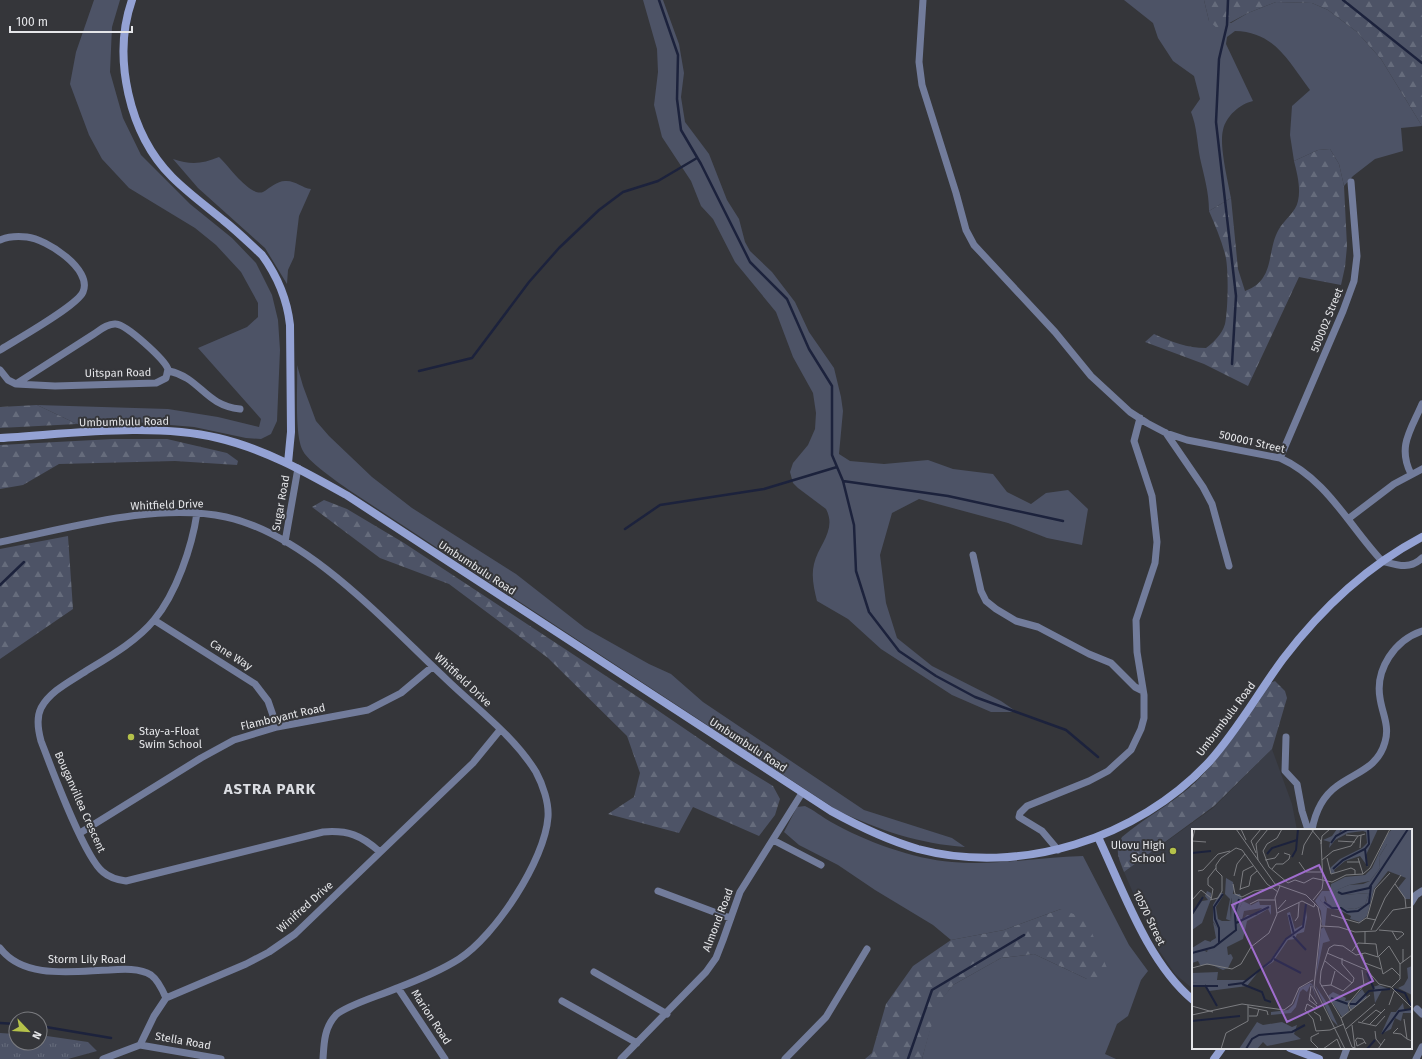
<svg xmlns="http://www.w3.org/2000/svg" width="1422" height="1059" font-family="'Fira Sans',sans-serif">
<defs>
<pattern id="forest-firs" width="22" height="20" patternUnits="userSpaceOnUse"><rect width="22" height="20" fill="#4d5366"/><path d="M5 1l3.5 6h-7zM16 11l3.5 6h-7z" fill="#666c7c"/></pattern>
<pattern id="park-tufts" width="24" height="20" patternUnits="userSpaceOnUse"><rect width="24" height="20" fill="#4d5366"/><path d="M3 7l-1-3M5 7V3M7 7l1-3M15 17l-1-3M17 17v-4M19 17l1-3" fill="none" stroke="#666c7c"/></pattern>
</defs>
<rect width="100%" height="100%" fill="#35363a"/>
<path fill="#3a3d47" d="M1272 749 1292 804 1297 830H1193V989L1175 974 1156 946 1124 872 1213 808Z"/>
<path fill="#4d5366" d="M94 0H120L112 27 110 72 123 118 141 155 190 204 232 238 256 263 272 295 278 320 280 350 277 421 271 434 261 439 246 438 194 427 135 422 77 424 37 405 168 409 218 417 259 427 261 419 198 348 247 327 258 317V303L241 272 216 245 195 228 129 188 102 159 89 135 70 84 76 52Z
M643 0H663L679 44 684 73 681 97 685 122 709 154 727 200 739 219 745 242 750 251 772 272 795 302 809 332 834 368 841 397 843 411 839 454 850 461 884 464 928 460 953 469 993 474 1007 492 1031 504 1046 493 1068 490 1088 509 1082 545 1047 538 1008 523 919 499 892 513 880 555 886 603 897 638 932 666 1001 701 1017 712H991L952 695 881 649 848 619 817 601C814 589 811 576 814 564 819 544 837 530 826 509L798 488 793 483 790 472 793 463 808 445 815 429 816 413 813 393 793 357 776 312 735 262 713 219 701 206 691 181 662 137 654 105 658 72 657 49Z
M1124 0H1204L1209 21 1231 23 1248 13 1276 2 1312 3 1328 10 1357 32 1381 59 1422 126 1401 128 1403 151 1375 159 1353 176 1344 186 1339 164 1330 149 1318 150 1294 161 1290 135 1292 106 1310 90C1288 61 1275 32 1235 31L1227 37 1226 44 1253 101C1240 104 1226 116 1223 130 1219 146 1228 181 1231 198L1209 211C1209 192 1204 176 1200 158 1197 142 1197 127 1191 112L1200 99 1194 76 1173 61 1158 38 1153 23Z
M219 157C228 165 250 197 263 192 270 188 277 181 285 181 295 180 302 188 311 189L299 216 294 257 288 270 287 284 265 248 198 188 173 159C191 165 202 164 219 157Z
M297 365 303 386 316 421 329 436 372 477 412 508 516 574 585 628 649 664 671 674 703 702 864 810 952 838 965 847C920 844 878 830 837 810L358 496C346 488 309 463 303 451 294 435 298 385 297 365Z
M805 806C814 810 822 817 831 822 864 841 913 859 952 862 996 866 1040 857 1083 856L1129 945 1148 971 1141 980 1128 1016 1117 1024 1105 1054 1116 1059H922L936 1006 953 985 1001 958 1034 954 1087 979 1061 909 1004 930 951 940 933 925 875 890 838 865 799 845 784 832 797 807Z"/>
<path fill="url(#forest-firs)" d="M1204 0H1422V126L1381 59 1357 32 1328 10 1312 3 1276 2 1248 13 1218 29 1209 21Z
M1330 149 1339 164 1344 186 1347 246 1345 267 1341 285 1299 277 1248 386 1204 364 1145 342 1154 334C1172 342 1187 348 1206 348 1214 342 1222 334 1225 324 1228 311 1229 267 1225 254 1221 239 1215 225 1209 211L1231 198 1238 269 1245 291C1276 280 1266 251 1279 229 1284 220 1296 212 1298 201 1301 188 1297 173 1294 161L1318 150Z
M37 405 77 424 0 428V407Z
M113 439H167L227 453 238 461 237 465 175 461 59 464 23 485 0 489V445Z
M324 500 347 509 404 543 644 701 732 761 773 786 780 799 775 815 759 836 693 807 679 833 608 814 634 797 640 773 627 736 548 658 449 584 380 558 312 507Z
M68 536 73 609 0 659V549Z
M1275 681 1285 691 1287 698 1272 749 1214 806 1124 872C1119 858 1114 851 1122 837 1143 819 1168 806 1189 788 1222 759 1245 719 1270 683Z
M1061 909 1086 919 1110 975 1087 979 1034 954 1001 958 953 985 937 1006 922 1059H865L872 1053 886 1004 913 966 951 940 1004 930Z"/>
<path fill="url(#park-tufts)" d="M0 1033 16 1034V1043H40V1035L88 1042 97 1051 68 1059H0Z"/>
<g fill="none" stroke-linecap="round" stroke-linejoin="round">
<path stroke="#1c223c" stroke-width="2.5" d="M659 0 678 55 677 99 681 130 701 164 750 262 787 299 809 349 832 386V455L843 481 854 525 856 571 869 612 899 651 936 676 975 697 1066 730 1098 757
M1228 0 1227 25 1219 59 1216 122 1236 296 1232 364
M1343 0 1422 63
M419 371 472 358 529 282 559 248 599 210 623 192 658 181 697 158
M843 481 948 496 1063 521
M625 529 660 505 764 489 837 467
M0 585 24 562
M0 1023 16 1024
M40 1026 111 1038
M908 1059 932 990 1024 935"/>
<path stroke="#727c9b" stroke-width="7" d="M923 0 919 62 922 85 956 193 966 230 974 245 1055 332 1091 376 1130 412 1147 423 1166 433 1187 440 1280 458C1327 479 1349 526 1382 561 1397 565 1410 570 1422 558
M0 240C9 236 18 236 27 237 46 239 93 269 83 292 77 306 16 340 0 350
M0 370 8 380 16 384 94 334C100 330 108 323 116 324 127 325 164 359 168 369L166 378 156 383 55 386 16 384
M169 371C201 378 204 405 240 409
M1166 433 1203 487 1212 504 1229 566
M1280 458 1343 311 1354 281 1357 256 1351 182
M1411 474C1397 446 1411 430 1422 404
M197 513C192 547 176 594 154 620 137 641 109 657 86 671 71 681 50 691 41 708 36 718 38 730 41 741 51 767 84 857 103 872 110 878 118 880 126 881L323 832C348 830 361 835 380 852
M1348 519 1394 484 1422 469
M0 542C70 528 156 502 226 517 308 535 386 623 446 679 476 708 514 736 536 772 543 785 549 803 548 817 545 860 495 936 459 959 440 971 418 980 397 988 382 995 347 1005 336 1015 324 1028 324 1043 323 1059
M285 542 298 468
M973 555 981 591 986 601 996 609 1016 621 1038 627 1089 654 1111 663 1135 687 1143 691
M154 620 255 684 268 701 277 727
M1286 737 1285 771 1297 784 1302 811 1308 830
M1312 830C1315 813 1323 796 1337 786 1356 772 1378 768 1385 742 1390 726 1382 713 1380 698 1375 669 1395 640 1422 631
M80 833 201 758 234 740 277 727 368 710 401 693 432 667
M773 840 821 865
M1058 850 1042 831 1019 817 1020 813 1027 806 1089 781 1108 771 1131 750 1141 729 1144 718V695L1137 652 1136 620 1155 563 1157 542 1152 496 1134 441 1140 418
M658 891 730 918
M1411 903 1416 895 1422 891
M0 948C24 980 75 971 109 970 123 969 140 968 151 975 158 980 163 991 166 998
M594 972 667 1014
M398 988 445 1059
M562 1001 637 1043
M1417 1009 1422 1014
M140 1045 221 1059
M103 1059 140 1045 154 1016 166 998 246 964 269 952 295 934 473 763 500 730
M621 1059 706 972 716 958 723 940 740 892 802 793
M785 1059 826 1017 867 949
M1343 1059 1347 1048
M1416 1059 1422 1047"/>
<path stroke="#94a2d4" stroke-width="8" d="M132 0C112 57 129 134 172 177 188 193 206 206 223 220 237 231 249 243 262 255 278 277 287 298 290 325L291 432 288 463
M0 438C68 434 152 422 218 438 265 449 307 473 348 496L831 811C860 827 887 840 918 849 1020 876 1137 839 1209 762 1237 731 1258 693 1283 659 1321 609 1367 566 1422 537
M1098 837C1123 890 1148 963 1193 1000
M1290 1048 1319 1059
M1214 1059 1222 1048"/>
</g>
<g fill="#b5c24a" stroke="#35363a" stroke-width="1.5">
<circle cx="131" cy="737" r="4"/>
<circle cx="1173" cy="851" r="4"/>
</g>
<g text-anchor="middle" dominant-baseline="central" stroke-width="4" stroke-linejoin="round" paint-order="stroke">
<g font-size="11" fill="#e5e6e9" stroke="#35363a">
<text transform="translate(1327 320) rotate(-68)">500002 Street</text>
<text transform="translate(118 373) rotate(-1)">Uitspan Road</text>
<text transform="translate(124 422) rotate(-1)">Umbumbulu Road</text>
<text transform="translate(1252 442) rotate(13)">500001 Street</text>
<text transform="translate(281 503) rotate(-80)">Sugar Road</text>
<text transform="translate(167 505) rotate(-2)">Whitfield Drive</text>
<text transform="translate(477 568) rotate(33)">Umbumbulu Road</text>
<text transform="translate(231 655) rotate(32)">Cane Way</text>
<text transform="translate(463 680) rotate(43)">Whitfield Drive</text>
<text transform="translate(283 717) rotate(-13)">Flamboyant Road</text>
<text transform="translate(1226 719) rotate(-53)">Umbumbulu Road</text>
<text transform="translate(748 745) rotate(33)">Umbumbulu Road</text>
<text transform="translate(80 802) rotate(66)">Bouganvillea Crescent</text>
<text transform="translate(305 907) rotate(-42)">Winifred Drive</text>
<text transform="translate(1149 918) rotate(64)">10570 Street</text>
<text transform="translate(718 920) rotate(-69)">Almond Road</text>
<text x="87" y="959">Storm Lily Road</text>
<text transform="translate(431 1017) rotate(57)">Marion Road</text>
<text transform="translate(183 1041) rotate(10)">Stella Road</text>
</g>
<g font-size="11" fill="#e5e6e9" stroke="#35363a" text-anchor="start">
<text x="139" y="731">Stay-a-Float<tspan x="139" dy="13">Swim School</tspan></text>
<text x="1165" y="845" text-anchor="end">Ulovu High<tspan x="1165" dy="13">School</tspan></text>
</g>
<g font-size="15" font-weight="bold" letter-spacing="1" fill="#dcdee3" stroke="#35363a">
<text x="270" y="789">ASTRA PARK</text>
</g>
</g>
<g transform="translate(1192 829)">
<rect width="220" height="220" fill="#35363a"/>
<path d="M195 6V15L187 28 188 39 178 52 157 56 143 62 150 66 177 64 173 76 163 80 141 78 135 74 133 67 128 71 135 79 133 97 130 96 129 82 123 72 130 62H138L139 55 153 48 173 46 180 39ZM34 49 41 53 42 60 38 77 39 92 34 90 38 70 33 65ZM15 62 19 64V70L10 94 0 101V87L10 72 16 71 13 67ZM51 72 59 76 58 81 52 82 50 91 55 86H66L55 92 51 110 35 118 36 126 39 125 41 129 36 139 31 141 20 136H8L6 132 0 134V119L3 122 9 120 15 123 19 112 24 109 21 93 28 103 50 93 45 84ZM114 82 115 88 112 103 105 105 103 110 96 111 81 133 67 142 55 157 17 162 13 157 0 158V154L15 151H55L78 132 93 110 100 107 95 84 98 83 103 100 112 95ZM118 154 120 155 126 174 119 155 115 163 111 160 108 163 104 178 99 184 79 186V183L96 181 102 175 108 159Z" fill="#4d5366"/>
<path d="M145 0H149L147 4 151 0H186L174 26 176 38 168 27 153 32 142 41 143 44H138V39L148 30 170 19 175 14 174 3 171 2 156 4 143 11 137 19 138 13 131 11 140 7ZM200 0H220L218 70H213L206 59 214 49 196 42 182 60 175 87 168 93 158 90 159 87 147 81 135 79 128 71 132 65 133 72 139 77 163 80 173 76 177 64 150 66 142 62 157 56 171 55 178 52 188 39 187 28 195 15V6ZM28 64H31V67L24 78 26 90 30 92H39L40 65H48L51 72 45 84 50 93 36 108 29 106 21 92V76ZM67 72 68 76H79V86L76 80 66 86 64 85 70 79 58 81 56 78ZM132 98 138 112 131 114 124 148 129 100ZM13 111 22 114 21 121 2 122 0 119ZM220 137V166L206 159 212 156 216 149 215 139ZM26 143 25 151 0 154V144ZM123 156 137 177 146 197 139 190ZM187 156 199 161H190L183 174 181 158ZM170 160 175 168 159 181 157 175ZM141 163 154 169 153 172 159 171 156 176 157 182 150 188 136 167ZM211 174 212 180H219L220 184H211L209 192 203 189 199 200 189 205 199 183H204ZM65 193 71 196 90 193 100 198 105 196 102 205 109 210 75 217 71 213 65 220H47Z" fill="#4d5366"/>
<path fill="none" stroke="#1c223c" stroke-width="2" d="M139 14 144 7 155 1 169 0M173 20 175 37M0 24 19 22M75 25 80 19 105 11M100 28 104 21 106 0M141 40 151 31 173 20 177 15 176 0M146 63 150 65 177 59 216 0M132 73 140 79H149L155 83 166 82 177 74 179 57M0 85 11 68M97 86 102 105M44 94 77 78M101 107 114 121M27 115V99L23 90 22 78 31 65M0 124 22 118 44 101 43 85 47 70M82 130 109 144M175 144 182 160M50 155 70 163 73 171 79 173M13 156 25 177M36 156 51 154 79 132 94 110 111 98 114 75M0 157H26M202 160 213 164 219 177M139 169 156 175M158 175H164L177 162 198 160M0 192 48 187M190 205 207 182 220 180M54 220 60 210 67 206 100 203 113 196M175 220 183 211"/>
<path fill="none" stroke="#7b7c80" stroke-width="1" d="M44 0 83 55 114 66 126 78 129 92 122 158 153 220M49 0 54 11M90 0 85 9 75 15 71 22 77 38 96 54 103 51 112 54 121 49 140 53 154 46 171 45 178 39 198 0M119 0 129 12 131 53 130 60 121 71M154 6 166 7M0 12 14 13M0 12 3 0M146 12 163 13M129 15 130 7 138 0M168 19 169 6M64 24 59 12 69 0M110 26 112 16 122 0M135 29 139 45 159 39 163 41V46M166 29 171 45M66 31 64 15 76 0M73 31 83 29 87 24M130 31 141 22 159 17 166 7 173 5M107 33 114 43H130M155 33H168M80 40 84 35H91L97 30 98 26 92 24M6 42 11 41 26 25 38 22M42 47 45 35 53 25M41 55 43 65 50 68 62 62 80 59M203 55 213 69 214 79M48 60 57 57 59 47 65 42M48 61 51 42 61 37M0 71 9 61 19 69M18 71 26 69 30 62V47L24 41V36L29 29 44 19 50 21 75 55 86 63M19 71 21 60 16 56V49L24 39M58 75 66 71H83M86 80 94 71M85 84 110 72 122 78 123 75M139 86 167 94 174 89 184 91M175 89 183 60 198 44M103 92 106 88 107 74M129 97 147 98 163 103 184 102 201 81 220 78M179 101 193 69 209 46M187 101 210 103 212 105 205 111 200 102M173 102V115M211 120V133M160 122 166 114 184 115 186 128M135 124 175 141 187 155 199 158 220 179M170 125 175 141M187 128 191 145 200 139 208 147M133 132 160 154M173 134 189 140M0 139 15 135 40 140 49 135 59 118 77 104 85 85 83 69 88 57M139 156 143 142M119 157 117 171 125 177 124 180 115 175 113 181 121 190 124 202 138 201 152 195M129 157 139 156 151 162 161 153 162 149 150 135V129M199 159 208 150V135M118 165 125 175M197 176 202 162M0 177 21 183M56 178 75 182 76 186M159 182 156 175 172 156 170 141M122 183 128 187 129 192M0 186 50 175 92 181 100 175 107 159 121 151M57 187H65L67 180M149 189 178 166M212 190 215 210 220 212M166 193 184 197 193 187M170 193 184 181 189 184M160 196 163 219M177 196 193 180M206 199 201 204 209 205 215 210M154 200 183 175M183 202 184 210 189 216M127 204 119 208V212L127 220M163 212 165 209 171 210 174 215M164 212 165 217 173 213M163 219 160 218 149 189 128 154 129 142 137 119 142 116 151 117 164 126 173 124 186 128 197 117 208 135 220 126M29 220 34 204 56 192V176M131 220 145 210 149 220M186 220 193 210"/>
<path fill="#a06dce" fill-opacity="0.15" stroke="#a06dce" stroke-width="2" d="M127 36 181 152 95 193 40 76Z"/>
<rect width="220" height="220" fill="none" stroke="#e5e6e9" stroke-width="2"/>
</g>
<g transform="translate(28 1031) rotate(115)"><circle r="19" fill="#35363a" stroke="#7b7c80"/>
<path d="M0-3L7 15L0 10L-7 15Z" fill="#b5c24a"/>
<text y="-6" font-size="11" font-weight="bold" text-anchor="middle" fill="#e5e6e9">N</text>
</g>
<path d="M10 26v6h122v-6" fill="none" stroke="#e5e6e9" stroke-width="2"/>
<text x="16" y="26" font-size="12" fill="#e5e6e9" stroke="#35363a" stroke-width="3" paint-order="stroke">100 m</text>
</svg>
